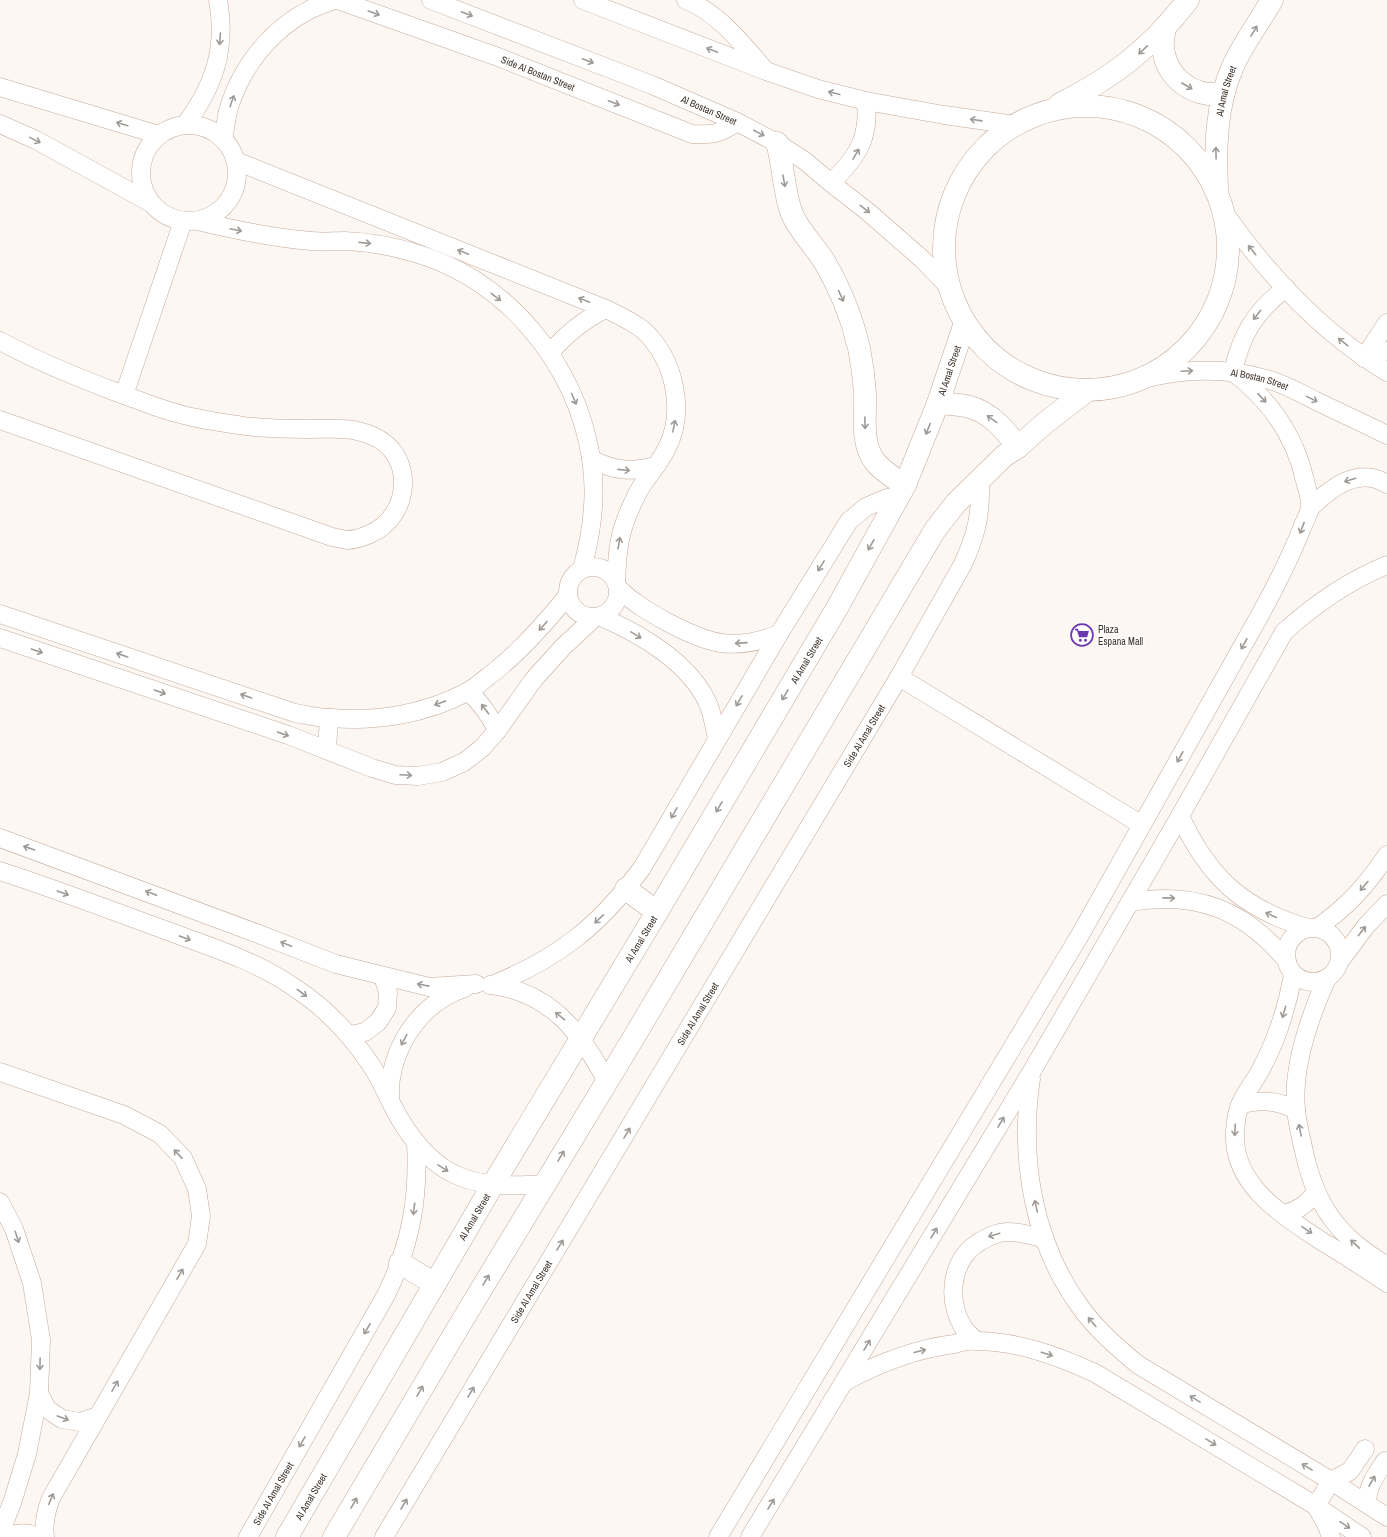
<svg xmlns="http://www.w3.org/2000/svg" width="1387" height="1537" font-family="'Archivo Narrow',sans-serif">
<rect width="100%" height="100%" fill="#fdf7f3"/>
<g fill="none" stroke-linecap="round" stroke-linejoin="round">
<g stroke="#c5a997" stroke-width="19">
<g id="minor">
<path id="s1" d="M338 0 498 57 692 134C713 135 720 134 737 122"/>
<path id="s2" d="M431 0 652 85 737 122 777 143 805 161 831 183 867 211 922 259 948 286"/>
<path d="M583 0 766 71 818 89 866 101 944 115 1015 125"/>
<path d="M686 0C717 12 743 44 764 69"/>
<path d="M0 87 159 135"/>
<path d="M0 124 36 140 151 203"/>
<circle cx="189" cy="173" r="48"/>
<path d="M185 125C214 86 227 49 218 0"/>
<path d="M223 139C225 130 226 120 228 111 240 68 271 29 311 9 318 6 326 3 334 0"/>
<path d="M236 161 606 309C618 315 632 321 643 330 674 358 686 410 667 448 661 460 653 470 645 481 637 492 631 506 626 519 618 539 617 560 616 582"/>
<path d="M831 183C857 157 870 139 866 101"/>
<path d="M1225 214C1269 276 1322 333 1387 372"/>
<path d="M198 221C235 230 272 238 311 241 322 242 333 241 345 241 368 242 392 246 415 253 507 280 576 364 591 458 597 495 592 533 582 569"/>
<path d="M0 341C37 361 76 377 116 392 136 399 156 408 176 413 196 419 217 422 238 425 261 429 285 429 307 429 332 429 350 426 373 436 416 455 411 516 370 534 363 537 355 540 347 540 342 539 337 538 332 537L0 420"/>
<path d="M550 353C566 334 583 320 606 309"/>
<path d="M1364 358 1387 323"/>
<path d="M1364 358 1387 351"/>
<path id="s3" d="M1122 385C1168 370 1218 365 1266 379 1283 383 1300 393 1316 401 1339 412 1363 423 1387 435"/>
<path d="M124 395 183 221"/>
<path d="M591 459C614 471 633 473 657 465"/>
<path d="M1310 508C1331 488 1357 466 1387 484"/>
<circle cx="593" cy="592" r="25"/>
<path d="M618 588C633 603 649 612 667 622 709 644 732 652 779 634"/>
<path d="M0 614 295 713C307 715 319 718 331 718 377 722 425 714 467 692 475 688 482 681 489 676 519 653 544 625 568 595"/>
<path d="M601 617C641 634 692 664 709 706 713 717 715 728 717 739"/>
<path d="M0 638 288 735 372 768 395 775 418 776 442 772 464 762 482 748 497 731 534 679 563 647 594 618"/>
<path d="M899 677 1142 825"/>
<path d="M468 691C481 703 490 715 497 731"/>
<path d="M327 750 329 718"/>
<path d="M1180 816C1209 878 1243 909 1308 928"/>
<path d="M0 838 256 933 336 964 429 987 476 984"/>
<path d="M0 871C55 889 108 909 162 929 208 946 255 960 295 988 326 1008 351 1035 371 1065 383 1083 390 1103 401 1121 438 1182 477 1189 544 1184"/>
<path d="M1130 902C1196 891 1244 909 1287 961"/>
<circle cx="1313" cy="955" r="27"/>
<path d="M1317 928C1347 907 1367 885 1387 855"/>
<path d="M1340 961 1366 926 1387 904"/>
<path d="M1293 974C1287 1008 1277 1040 1260 1071 1254 1082 1245 1093 1240 1105 1236 1113 1236 1123 1235 1132 1232 1186 1284 1216 1323 1242 1345 1255 1366 1269 1387 1283"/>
<path d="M1327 978C1310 1016 1292 1068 1296 1110 1298 1128 1303 1147 1307 1164 1315 1193 1326 1216 1348 1237 1360 1249 1373 1257 1387 1266"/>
<path d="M490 985C549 991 581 1032 607 1082"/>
<path d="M492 985C559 958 599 926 642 868L779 634 849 521 866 507 887 498 898 496"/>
<path d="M349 1035 365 1032 378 1022 387 1008 388 992 383 977"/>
<path d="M0 1072 124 1115 160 1134 183 1158 197 1189 201 1216 197 1244 51 1498C46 1511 43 1523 45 1537"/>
<path d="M1031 1079C1019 1158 1033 1243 1081 1308 1097 1330 1117 1347 1137 1364L1331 1481 1387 1517"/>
<path d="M390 1099C390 1092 390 1085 391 1078 398 1037 425 1001 465 988"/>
<path d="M1240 1105C1260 1099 1277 1100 1296 1110"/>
<path d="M0 1202 14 1229 32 1283 41 1340 39 1393 27 1454 13 1500 0 1534"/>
<path d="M1284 1214C1298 1211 1307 1204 1316 1192"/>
<path d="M975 1340C971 1336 966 1332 963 1327 946 1298 951 1258 981 1241 989 1236 999 1231 1009 1232 1021 1232 1034 1236 1045 1239"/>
<path d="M846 1381C881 1362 915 1349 954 1344 961 1342 969 1340 975 1341 1017 1341 1058 1356 1095 1373L1316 1506 1362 1537"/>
<path d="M39 1393 47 1409 62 1419 80 1422 98 1416"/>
<path d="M1367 1504C1367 1486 1376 1475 1385 1461"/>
<path d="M6 1537C16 1533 27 1531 37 1537"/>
<path id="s4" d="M248 1537 386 1295C411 1244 419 1198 416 1142"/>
<path id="s5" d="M384 1537 899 677 963 564C977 533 981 514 980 480"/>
<path d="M718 1537 1080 935 1260 615C1276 586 1290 558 1302 528 1304 522 1309 514 1310 508 1311 499 1307 489 1305 481 1295 435 1270 400 1233 372 1241 335 1255 311 1286 288"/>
<path d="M750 1537 1032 1071 1180 816 1284 632C1315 604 1348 581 1387 565"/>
<path d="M1331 1537 1327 1526 1316 1506 1331 1481 1350 1471 1365 1449"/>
</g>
</g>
<g stroke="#c5a997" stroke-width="23">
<g id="major">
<path d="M1165 29C1164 35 1162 41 1163 47 1165 72 1184 91 1209 94 1214 94 1219 93 1224 92"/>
<path d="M1060 104C1114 77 1151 48 1188 0"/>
<circle cx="1086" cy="248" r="142"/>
<path d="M777 143C784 166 783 191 792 214 799 231 814 245 824 261 840 288 852 318 859 348 862 363 864 378 865 393 866 416 860 444 876 463 884 472 895 479 905 485"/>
<path id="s6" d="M1217 189C1215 148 1216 104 1233 66 1243 44 1260 21 1272 0"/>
<path d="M938 403C948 404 960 404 970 407 991 413 1005 430 1018 447"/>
<path d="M626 889 657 912"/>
<path d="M400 1263 435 1284"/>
<path id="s7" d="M287 1537 492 1186 657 912 837 608 905 485 938 403 964 326"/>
<path d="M334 1537 462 1321 634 1037 935 530 956 503 1004 456 1018 447 1045 423 1088 390"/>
</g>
</g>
<use href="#minor" stroke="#fff" stroke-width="18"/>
<use href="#major" stroke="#fff" stroke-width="22"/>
</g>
<defs><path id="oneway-shaft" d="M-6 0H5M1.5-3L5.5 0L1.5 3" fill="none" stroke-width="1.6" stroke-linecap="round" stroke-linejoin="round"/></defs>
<g stroke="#9f9a96">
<use href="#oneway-shaft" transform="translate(374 13) rotate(20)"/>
<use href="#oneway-shaft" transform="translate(467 14) rotate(21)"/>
<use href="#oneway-shaft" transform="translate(1254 31) rotate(-59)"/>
<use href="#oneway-shaft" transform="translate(220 39) rotate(94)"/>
<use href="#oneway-shaft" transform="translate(712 50) rotate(-159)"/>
<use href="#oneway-shaft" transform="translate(1143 50) rotate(136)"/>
<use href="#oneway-shaft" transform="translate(588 61) rotate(21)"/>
<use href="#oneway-shaft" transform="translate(1187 86) rotate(30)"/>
<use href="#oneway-shaft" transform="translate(834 93) rotate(-166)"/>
<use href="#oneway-shaft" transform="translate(232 101) rotate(-71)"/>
<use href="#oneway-shaft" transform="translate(614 103) rotate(21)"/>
<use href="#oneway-shaft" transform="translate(976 120) rotate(-172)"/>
<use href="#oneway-shaft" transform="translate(122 124) rotate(-163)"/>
<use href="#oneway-shaft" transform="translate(759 133) rotate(28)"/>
<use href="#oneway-shaft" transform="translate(35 140) rotate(26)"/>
<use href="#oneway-shaft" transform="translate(1216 153) rotate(-91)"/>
<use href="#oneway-shaft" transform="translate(856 154) rotate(-60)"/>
<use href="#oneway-shaft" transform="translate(784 181) rotate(80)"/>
<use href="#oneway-shaft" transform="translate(865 209) rotate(38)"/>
<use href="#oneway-shaft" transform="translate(236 230) rotate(12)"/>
<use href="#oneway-shaft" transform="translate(365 243) rotate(6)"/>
<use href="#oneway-shaft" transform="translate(1252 250) rotate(-129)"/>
<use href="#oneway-shaft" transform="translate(463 252) rotate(-158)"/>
<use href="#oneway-shaft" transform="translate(841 296) rotate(66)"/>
<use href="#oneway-shaft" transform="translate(496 297) rotate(38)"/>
<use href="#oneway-shaft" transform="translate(584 300) rotate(-158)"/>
<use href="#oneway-shaft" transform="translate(1257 315) rotate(128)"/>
<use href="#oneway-shaft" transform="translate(1343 342) rotate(-142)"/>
<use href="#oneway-shaft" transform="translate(1187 371) rotate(-3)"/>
<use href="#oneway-shaft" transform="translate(1262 398) rotate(47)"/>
<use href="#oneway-shaft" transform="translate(574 399) rotate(67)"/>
<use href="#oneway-shaft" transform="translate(1312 399) rotate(26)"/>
<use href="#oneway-shaft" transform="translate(992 419) rotate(-144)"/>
<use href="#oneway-shaft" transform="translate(865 423) rotate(88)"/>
<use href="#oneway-shaft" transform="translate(674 426) rotate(-79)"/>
<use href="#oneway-shaft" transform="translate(928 429) rotate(112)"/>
<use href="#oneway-shaft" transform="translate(624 470) rotate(6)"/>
<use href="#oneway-shaft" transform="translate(1350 480) rotate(163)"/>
<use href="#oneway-shaft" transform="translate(1302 528) rotate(111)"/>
<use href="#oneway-shaft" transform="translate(619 543) rotate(-80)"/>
<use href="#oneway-shaft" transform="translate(871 545) rotate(119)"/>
<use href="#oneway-shaft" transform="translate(821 566) rotate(122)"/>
<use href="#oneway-shaft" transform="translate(543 626) rotate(132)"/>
<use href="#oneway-shaft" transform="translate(636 635) rotate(31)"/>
<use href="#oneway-shaft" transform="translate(741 643) rotate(176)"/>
<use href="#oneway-shaft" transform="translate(1244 644) rotate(119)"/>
<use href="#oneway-shaft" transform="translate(37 651) rotate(19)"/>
<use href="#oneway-shaft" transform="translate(122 655) rotate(-161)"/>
<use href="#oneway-shaft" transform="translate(160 692) rotate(19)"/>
<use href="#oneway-shaft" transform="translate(785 695) rotate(121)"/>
<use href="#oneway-shaft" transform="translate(246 696) rotate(-161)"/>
<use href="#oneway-shaft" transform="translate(739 701) rotate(120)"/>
<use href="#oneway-shaft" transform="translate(440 703) rotate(160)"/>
<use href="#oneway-shaft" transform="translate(485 709) rotate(-127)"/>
<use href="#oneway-shaft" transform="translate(283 734) rotate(19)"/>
<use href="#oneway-shaft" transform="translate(1180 757) rotate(119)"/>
<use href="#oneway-shaft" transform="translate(406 775) rotate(3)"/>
<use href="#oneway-shaft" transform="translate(719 807) rotate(120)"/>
<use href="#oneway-shaft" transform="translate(674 813) rotate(120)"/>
<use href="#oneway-shaft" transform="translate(29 848) rotate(-161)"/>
<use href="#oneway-shaft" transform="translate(1364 886) rotate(130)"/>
<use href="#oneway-shaft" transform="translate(63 893) rotate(20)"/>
<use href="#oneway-shaft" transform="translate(151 893) rotate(-159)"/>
<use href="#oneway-shaft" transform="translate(1169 898) rotate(1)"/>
<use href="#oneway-shaft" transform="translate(1271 915) rotate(-155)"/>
<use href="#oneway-shaft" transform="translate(599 919) rotate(136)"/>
<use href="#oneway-shaft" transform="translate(1362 931) rotate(-52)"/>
<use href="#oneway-shaft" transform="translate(185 938) rotate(20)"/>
<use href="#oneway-shaft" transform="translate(286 944) rotate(-158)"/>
<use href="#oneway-shaft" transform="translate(423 985) rotate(-169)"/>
<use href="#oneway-shaft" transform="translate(302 993) rotate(37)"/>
<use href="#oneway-shaft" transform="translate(1284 1012) rotate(106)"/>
<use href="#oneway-shaft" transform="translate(560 1016) rotate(-140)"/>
<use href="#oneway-shaft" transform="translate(404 1040) rotate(118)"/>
<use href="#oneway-shaft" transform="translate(1001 1122) rotate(-59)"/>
<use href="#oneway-shaft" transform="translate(1235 1130) rotate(93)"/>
<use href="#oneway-shaft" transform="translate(1300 1130) rotate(-101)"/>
<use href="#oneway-shaft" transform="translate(627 1133) rotate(-59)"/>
<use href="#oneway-shaft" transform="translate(178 1154) rotate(-133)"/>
<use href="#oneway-shaft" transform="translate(561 1156) rotate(-59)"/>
<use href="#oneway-shaft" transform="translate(443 1168) rotate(32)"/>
<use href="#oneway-shaft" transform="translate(1036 1206) rotate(-103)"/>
<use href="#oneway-shaft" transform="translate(414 1209) rotate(97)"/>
<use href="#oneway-shaft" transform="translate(1307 1230) rotate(34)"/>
<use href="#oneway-shaft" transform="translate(934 1233) rotate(-59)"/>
<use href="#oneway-shaft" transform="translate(994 1235) rotate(163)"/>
<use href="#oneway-shaft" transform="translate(17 1237) rotate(72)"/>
<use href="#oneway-shaft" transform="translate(1355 1244) rotate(-137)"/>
<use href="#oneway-shaft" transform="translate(560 1245) rotate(-59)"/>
<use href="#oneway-shaft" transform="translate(180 1274) rotate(-60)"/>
<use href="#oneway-shaft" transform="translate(486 1280) rotate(-59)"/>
<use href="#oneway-shaft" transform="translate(1092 1322) rotate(-130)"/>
<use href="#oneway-shaft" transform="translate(367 1329) rotate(120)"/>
<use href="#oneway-shaft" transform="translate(867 1345) rotate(-59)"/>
<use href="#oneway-shaft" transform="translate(920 1351) rotate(-14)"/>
<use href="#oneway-shaft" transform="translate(1047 1354) rotate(18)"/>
<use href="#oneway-shaft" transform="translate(40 1364) rotate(91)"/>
<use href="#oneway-shaft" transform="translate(115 1386) rotate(-60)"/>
<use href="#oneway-shaft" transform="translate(420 1391) rotate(-60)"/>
<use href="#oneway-shaft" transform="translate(471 1392) rotate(-59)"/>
<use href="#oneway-shaft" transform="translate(1195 1399) rotate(-149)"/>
<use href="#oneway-shaft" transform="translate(63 1418) rotate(20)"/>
<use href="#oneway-shaft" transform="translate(302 1442) rotate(120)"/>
<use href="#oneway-shaft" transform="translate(1211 1442) rotate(31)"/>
<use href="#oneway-shaft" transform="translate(1307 1467) rotate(-149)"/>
<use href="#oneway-shaft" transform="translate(1372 1481) rotate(-60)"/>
<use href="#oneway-shaft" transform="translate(51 1499) rotate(-67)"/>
<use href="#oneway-shaft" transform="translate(354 1503) rotate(-60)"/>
<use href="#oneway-shaft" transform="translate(404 1504) rotate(-59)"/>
<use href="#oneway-shaft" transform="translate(771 1504) rotate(-59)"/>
<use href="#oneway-shaft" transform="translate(1345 1525) rotate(34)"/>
</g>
<defs>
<g id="supermarket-ring" transform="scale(1.15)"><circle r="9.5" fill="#fff" stroke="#6d38af" stroke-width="1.5"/><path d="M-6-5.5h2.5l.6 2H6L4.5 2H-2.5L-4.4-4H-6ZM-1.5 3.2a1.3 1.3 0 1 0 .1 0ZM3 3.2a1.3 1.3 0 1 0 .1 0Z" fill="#6d38af"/></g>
</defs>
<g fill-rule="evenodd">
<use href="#supermarket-ring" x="1082" y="635"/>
</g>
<g text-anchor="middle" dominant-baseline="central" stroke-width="4" stroke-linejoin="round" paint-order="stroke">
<g font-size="10" fill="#3f342d" stroke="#fff">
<text stroke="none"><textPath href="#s1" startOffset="213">Side Al Bostan Street</textPath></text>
<text stroke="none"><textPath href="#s6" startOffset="99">Al Amal Street</textPath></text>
<text stroke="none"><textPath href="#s2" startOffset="299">Al Bostan Street</textPath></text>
<text stroke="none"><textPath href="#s7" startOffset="1343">Al Amal Street</textPath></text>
<text stroke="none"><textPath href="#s3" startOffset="140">Al Bostan Street</textPath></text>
<text stroke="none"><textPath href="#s7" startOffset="1019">Al Amal Street</textPath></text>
<text stroke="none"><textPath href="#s5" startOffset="934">Side Al Amal Street</textPath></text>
<text stroke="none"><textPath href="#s7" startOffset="695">Al Amal Street</textPath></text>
<text stroke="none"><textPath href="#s5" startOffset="610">Side Al Amal Street</textPath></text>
<text stroke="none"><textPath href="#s7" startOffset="371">Al Amal Street</textPath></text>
<text stroke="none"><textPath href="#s5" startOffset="286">Side Al Amal Street</textPath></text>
<text stroke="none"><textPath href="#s4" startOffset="50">Side Al Amal Street</textPath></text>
<text stroke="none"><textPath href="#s7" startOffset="47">Al Amal Street</textPath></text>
</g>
<g font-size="10" fill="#3f342d" stroke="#fff" text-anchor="start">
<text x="1098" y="629">Plaza<tspan x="1098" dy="12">Espana Mall</tspan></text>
</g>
</g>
</svg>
